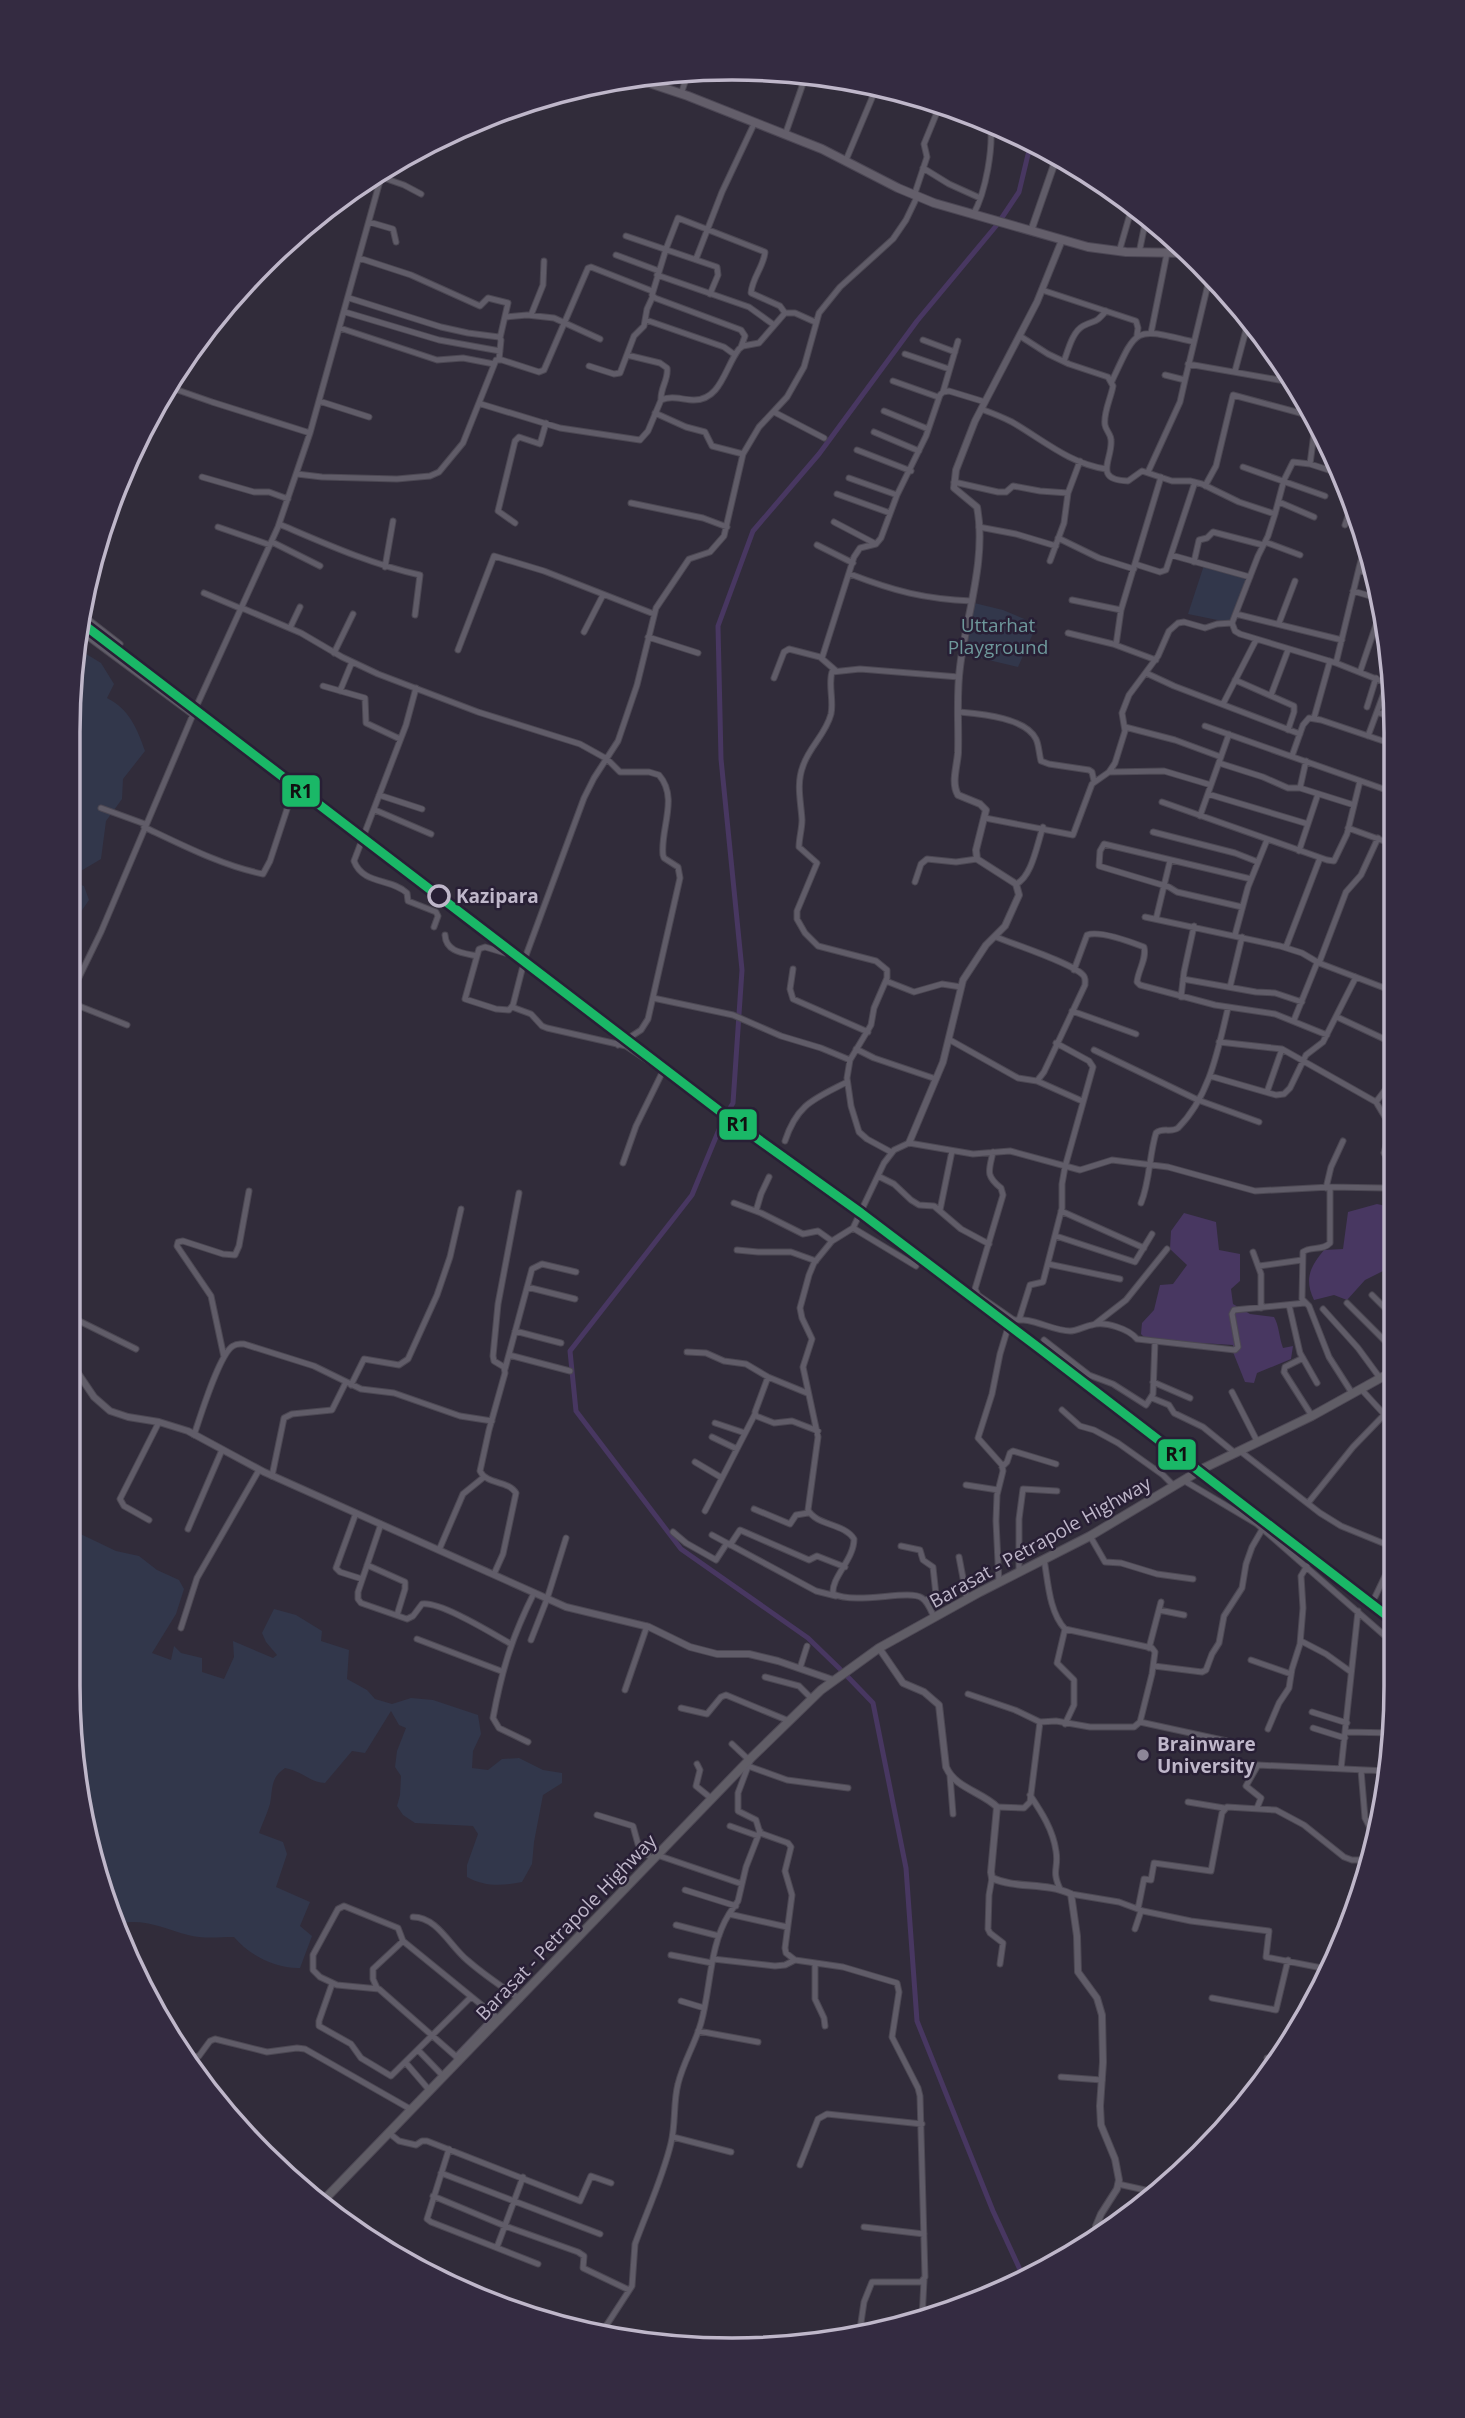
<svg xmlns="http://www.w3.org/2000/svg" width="1465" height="2418" font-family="'Open Sans',sans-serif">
<rect width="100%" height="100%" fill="#312c3a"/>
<path fill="#32374b" d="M1205 562 1247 576 1232 623 1188 614Z
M970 602 1003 610 1034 623 1035 629 1018 667 963 654Z
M78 649 101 663 114 684 107 698C129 709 137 728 145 751L123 779 122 799 106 821 101 859 69 878 70 689Z
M69 881 84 886 89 900 76 919 69 918Z
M68 1528 116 1551 139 1556 157 1570 179 1580 184 1589 176 1614 152 1653 171 1660 174 1646 181 1653 202 1658V1672L224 1679 234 1657 233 1641 273 1658 277 1655 266 1642 262 1633 274 1609 296 1615 322 1631 321 1641 349 1650 347 1679 367 1690 375 1699 392 1704 411 1698 433 1700 478 1715 481 1734 473 1751 472 1768 488 1770 502 1759 519 1758 543 1770 562 1773V1783L543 1795 534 1842 532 1864 522 1882C503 1886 485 1887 467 1877V1865L478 1834 473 1826 415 1823 403 1815 397 1806 400 1795 401 1776 395 1767 397 1751 406 1728 399 1725 391 1711 365 1753 352 1751 325 1783C311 1783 302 1771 285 1768 270 1778 273 1789 270 1804 267 1814 262 1824 259 1833L283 1842 287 1854 276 1887 310 1902 300 1926 312 1936 300 1968C276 1969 249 1955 234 1937 219 1937 202 1939 188 1935 164 1929 147 1919 121 1923L119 1927 103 1899 68 1685Z"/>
<path fill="#483761" d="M1377 1204 1395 1208V1265L1365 1280 1347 1300 1334 1295 1314 1300C1304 1279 1310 1267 1324 1250L1343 1249 1348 1212Z
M1184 1213 1216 1222 1219 1250 1240 1254V1281L1231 1289 1233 1304 1250 1314 1274 1317C1279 1325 1279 1337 1283 1348L1293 1346 1291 1359 1257 1373 1254 1383 1245 1382 1233 1352V1345L1201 1343 1196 1347 1148 1341 1141 1334 1142 1323 1154 1310 1160 1285 1173 1284 1187 1265 1170 1249 1171 1231Z"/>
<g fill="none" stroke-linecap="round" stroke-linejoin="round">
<path stroke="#483761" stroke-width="5" d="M1001 219 1019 192 1031 142
M840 1669 808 1638 681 1549 576 1411 570 1351 692 1195 723 1120 733 1103 742 970 721 759 718 626 753 531 819 454 917 321 996 226
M846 1675 873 1703 906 1868 917 2021 993 2211 1022 2274"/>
<g stroke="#4c4853" stroke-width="7">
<path id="minor" d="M681 94 688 73
M550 97 556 99
M528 105V104
M785 135 806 75
M846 160 872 98
M923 168 949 184 980 198
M381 177 404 185 421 194
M914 196 927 157 924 144 940 105
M973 215C986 192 994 146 990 121
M369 222 393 229 396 242
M626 236 717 267 718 275 710 294
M1119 252 1132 207
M1139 253 1146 219
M616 255 659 271
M359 258 411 275 480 306 488 298 508 303 500 338
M696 259 722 192 754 124
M657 275 749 307 774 325
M1042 290 1136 321 1138 328 1137 335
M349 298 441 327 468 333 499 337 501 340 499 360
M345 312 439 340 500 351
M531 315 543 285 544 261
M506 317 527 315 554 318 600 339
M646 320 724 347 735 355
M340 328 437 360 463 358 494 364
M1151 333 1167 253
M923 340 955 352
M741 347 745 336 741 330 655 298 652 295 666 249 678 218 765 252C764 266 752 278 751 293L780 306 785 313
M905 354 949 369
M627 355 660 363 667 368C669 379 660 388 661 400
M1064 361C1068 351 1072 332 1083 326 1096 319 1094 325 1106 311
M1188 364 1285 381 1293 380
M589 366 614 374 620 373 634 336 644 326 647 309 653 296
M1235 371 1249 319
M1165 375 1185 380 1210 276
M893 381 938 397
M1112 381C1138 325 1134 328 1194 342
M169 387 212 402 310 433
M943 392 958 341
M319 401 369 417
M481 404 560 428 640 440 648 431 661 400C673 395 682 400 694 400 721 400 725 367 739 349L743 346 759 343 785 313H795L815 322
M981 409C992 413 1002 417 1012 422 1043 440 1070 464 1106 469
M884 411 928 429
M774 412 824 438
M655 413 686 427 705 432 712 446 743 454
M874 432 919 451
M857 450 911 471
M1310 464 1316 418
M1243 467 1325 496
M1148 472 1180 402 1185 380
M297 474 322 477 397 479 430 476 439 472 463 443 496 360H502L539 372 544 370 588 268 591 267 652 291
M202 477 254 492H269L288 499
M849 478 897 495
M954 482 998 492H1006L1013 486 1040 491 1068 493
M1205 486 1216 466 1233 395 1315 417
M837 494 890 513
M1279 502 1314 517
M631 503 703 518 727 527
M1275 514 1284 480 1293 462 1310 464 1341 474
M834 522 876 544
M515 523 498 511 515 441 519 437 540 444 546 423
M279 524C326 544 370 564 420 575L415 615
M1345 525 1353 501
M218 527 270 545
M979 527 1016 534 1056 546
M1058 538 1099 558 1134 569
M272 542 320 566
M1265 542 1300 555
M1366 542 1359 568 1361 571 1373 575
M817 545 853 563
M1171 555 1250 577
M1050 561 1064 523 1068 493 1080 461
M1194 562 1199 540 1207 538 1213 532 1263 545
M1135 564 1160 572 1166 570 1195 482
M385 567 393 521
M850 574C894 591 924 599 972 601
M1353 591 1377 598
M204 593 242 609
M1072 600 1121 610
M242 608 301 633 342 657 378 674 478 712 580 744 607 759 620 772H649L659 775C679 798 660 829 663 855L664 858 678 867 680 878 648 1019 641 1030 618 1045
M1236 614 1342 640
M84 616 120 644
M1232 623 1235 631 1240 634 1336 663 1384 682 1385 690 1368 736
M1279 623 1295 581
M290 628 300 607
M81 632 193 715
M584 632 603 595
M1068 633 1113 644 1156 660
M648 637 698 653
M1116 645 1121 610 1161 477
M458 650 494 556 544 571 654 614
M334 653 353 614
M822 658 854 557 860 548 876 544 881 538 897 495 926 436 940 395 943 392 949 391 985 402
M1336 663 1359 568
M1360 672 1380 613
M1146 673 1174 686 1300 734
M774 678 784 652 789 649 820 657 835 670
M1235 680 1294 706V712L1288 730
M1384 682 1390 664
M323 686 365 698 366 723 400 739
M416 688 406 725 354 861C363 885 391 878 407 893L408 901 436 912 438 916 434 927
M340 691 352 662
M1271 695 1288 650
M1223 704 1256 640
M1367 707 1376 678
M958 712C979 714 1025 717 1036 739 1039 745 1039 754 1041 761L1049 764 1089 770 1092 772 1094 781
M1377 712 1395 719
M1314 718 1330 661
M1205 726 1395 793
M1125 727 1175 740 1221 757
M1292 756 1303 725 1309 718 1321 720 1395 745
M1306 761 1300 788 1354 805
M1219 763 1263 777 1288 788H1300
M1109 772 1164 771 1211 785
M1208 794 1308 824
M379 795 422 809
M1162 802 1327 860 1334 861 1347 834 1360 781
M101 808 145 824
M375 810 431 834
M1200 816 1229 734
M985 818 1073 835 1092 784 1109 772 1115 763 1125 731 1122 713 1129 695 1158 656 1169 631 1178 623 1184 622 1205 628 1217 624 1232 623 1258 556 1268 536 1275 514 1239 502 1202 484 1190 481H1172L1142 471 1128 481C1092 480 1113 459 1111 440 1111 434 1106 431 1105 425 1103 413 1111 398 1113 386L1108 377 1069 364 1048 354 1020 336
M144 827C182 845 223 866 263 874L270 861 290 800
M1348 828 1395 845
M1153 832 1235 853 1258 862
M1378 838 1361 875 1346 892 1319 963 1395 992
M1299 851 1318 794
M915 882 921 864 927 859 956 862 977 859
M1016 884C1032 877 1037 844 1043 827
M1242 907 1177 892 1169 887 1099 866 1100 851 1104 844 1251 879
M1391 908 1388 915 1395 918
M1145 917 1280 946 1302 953 1319 963
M1156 919 1170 861
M445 935C446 952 463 953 477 956
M1235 935 1248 887 1267 840
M1286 947 1320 858
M505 953 485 947 479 949 465 999 496 1009 509 1010 513 1005 525 958 584 798 594 778 618 741 637 685 656 608 689 559 710 552 724 536 743 454 759 427 787 397 804 367 819 313 840 287 893 239 906 220 917 197
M793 969 790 989 793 999 868 1032
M1074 970 1087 935C1099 930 1131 942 1144 947 1147 959 1138 970 1137 982L1140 985 1215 1005 1275 1014 1327 1035
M1183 979 1256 992 1275 993 1302 1002
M886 981 914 992 942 984 961 987
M1230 987 1242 937
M1181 997 1184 972 1194 926
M69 998 101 932 197 705 278 527 310 433 383 170
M653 998 733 1015 781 1036 821 1048 850 1060
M69 1002 127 1025
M512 1007 531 1014 542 1026 547 1028 626 1046 668 1074 711 1108
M1072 1011 1136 1034
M1337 1017 1395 1044
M1294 1020 1317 963
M950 1040 1018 1078 1037 1081 1044 1072 1085 985C1085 980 1086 978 1083 975 1072 963 1013 944 996 937
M1219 1042 1282 1049 1376 1102
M856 1049 874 1058 936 1079
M1094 1050 1198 1100 1259 1122
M1210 1076 1276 1095 1284 1094 1290 1088 1306 1055 1323 1042 1356 977
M1395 1080 1388 1086 1376 1102 1391 1127 1384 1153 1388 1160 1395 1163
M1037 1081 1082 1101
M1267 1092 1282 1049
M785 1141C797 1104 814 1099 847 1082
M891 1152 867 1139 859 1132 851 1106 847 1078 850 1060 871 1025 874 1008 887 978V970L876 961 818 946 805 933 797 919V911L817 863 799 847C799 838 802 829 802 820 801 802 796 784 803 766 809 747 826 734 831 714 834 700 828 685 832 672L860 669 959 677
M993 1152C989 1171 985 1175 1001 1188L1003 1195 975 1289 978 1295 1014 1320
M623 1163 636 1126 663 1071
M878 1176 894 1184 911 1200 919 1205 934 1206 961 1229 989 1244
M1330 1187V1243C1323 1251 1310 1246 1303 1252L1302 1299 1309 1306 1329 1357 1352 1393
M1326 1188 1331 1167 1343 1141
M734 1203 761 1213 803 1234 818 1231 832 1241
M1141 1203C1150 1181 1149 1156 1156 1133 1163 1127 1171 1133 1178 1128 1210 1096 1218 1049 1228 1008
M940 1210 952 1151
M756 1211 761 1194 769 1177
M1061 1211 1144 1248
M853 1228 916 1266
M1056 1236 1135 1262 1152 1234
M737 1250 758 1252H791L816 1261
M1253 1252 1261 1274V1308
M1048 1264 1120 1279
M1259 1266 1302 1260
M527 1287 575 1299
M1372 1295 1395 1318
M1347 1303 1395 1351
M1289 1305 1300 1353 1317 1383
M1323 1309 1358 1348 1380 1378
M69 1316 136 1349
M1019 1320 1030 1285 1043 1282 1062 1208V1184L1065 1167 1093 1067 1089 1061 1056 1043
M1095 1324 1126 1300 1167 1249
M515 1331 561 1343
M1044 1340 1089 1375 1113 1384 1146 1405 1153 1394 1155 1341
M687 1352 706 1353 724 1361 746 1364 768 1377 807 1393
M509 1355 570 1371
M224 1357 211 1296 177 1246 178 1242 183 1241 223 1254 235 1255 239 1246 249 1191
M1303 1358 1285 1367 1284 1372 1312 1416
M505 1369 532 1269 542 1264 576 1272
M768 1377 755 1412 756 1416 774 1423 792 1421 818 1431
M1153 1382 1190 1398
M351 1385 364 1359 399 1365 408 1359 437 1295 450 1257 461 1209
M1232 1392 1258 1443
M1152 1398 1169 1405 1174 1413 1203 1427 1235 1453
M1062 1410 1080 1426 1094 1430 1118 1443 1163 1475 1174 1486
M715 1423 745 1433
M194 1435C200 1418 219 1354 233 1346 237 1343 239 1344 244 1344L314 1366 361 1389 394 1393 460 1416 492 1421
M712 1437 737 1449
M1240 1451 1320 1513 1341 1526 1395 1548
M695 1462 722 1478
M1002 1467 1007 1462 1010 1453 1013 1451 1056 1464
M272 1476 284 1418 292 1414 332 1410 346 1382
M1183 1480 1257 1524 1384 1635 1395 1642
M966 1485 998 1490
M1308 1503 1353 1447 1383 1416V1413L1361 1389
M754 1509 790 1524 796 1515 808 1513
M705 1511 755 1414
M356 1513 336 1568 340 1572 362 1579
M149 1520 124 1506 120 1499 159 1422
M381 1524 358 1592V1599L361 1603 407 1619 413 1616 422 1604C440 1601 493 1634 511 1644
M188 1529 222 1450
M673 1532 686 1543 716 1560 727 1543
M712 1535 816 1591 836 1596
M1090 1536 1105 1562 1121 1563 1157 1574 1193 1579
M730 1545 740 1530 809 1560 817 1556 845 1567
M901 1546 920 1550 923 1560 933 1567 936 1595 934 1598 925 1600
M439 1550 463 1494 484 1477
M959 1557 967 1599
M367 1565 405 1582V1589L397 1615
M1019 1572V1519L1023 1489 1057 1491
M494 1574 503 1554 516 1493C508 1480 487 1485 480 1471L489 1430 505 1373 504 1367 494 1361 493 1356 498 1304 519 1193
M999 1583 996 1521 997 1495 1003 1471 1002 1465 978 1438 992 1394 1000 1354 1010 1321C1030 1315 1051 1331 1070 1331 1077 1331 1085 1326 1092 1325 1105 1321 1129 1329 1137 1339L1235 1350 1238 1347 1232 1314 1234 1310 1305 1303
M1375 1597 1395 1555
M1159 1610 1184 1615
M934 1617C931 1611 928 1602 922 1598 909 1589 857 1605 833 1594 831 1577 854 1560 854 1539 844 1523 817 1526 808 1510L818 1437 803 1367 812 1339 802 1318 800 1308 809 1275 814 1263 832 1241 853 1228 884 1163 894 1150 909 1143 973 1154 1010 1151 1080 1170 1112 1160 1168 1167 1255 1191 1330 1187 1385 1188 1395 1184
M181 1628 197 1578 259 1470
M1065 1629 1057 1663 1074 1680V1705L1065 1724
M417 1639 501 1671
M531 1640 547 1599 566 1538
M1301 1641 1326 1654 1351 1672
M1149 1648 1161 1602
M1251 1660 1291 1674
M1154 1666 1202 1672 1206 1670 1212 1654 1219 1643 1224 1616 1242 1588 1246 1564 1252 1547 1263 1528
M800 1668 807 1646
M765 1677 799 1686 811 1698
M625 1690 647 1626
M968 1694 1015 1710 1040 1722
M681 1708 707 1714 721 1697 726 1695 789 1721
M1312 1712 1347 1723
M1140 1722 1227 1741
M1313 1728 1345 1738
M1268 1729 1279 1703 1289 1688 1292 1669 1300 1644 1303 1608 1301 1576 1307 1566
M1346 1732 1394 1733
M528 1742 499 1728 493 1718C502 1669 512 1637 534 1593
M732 1744 749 1760
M750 1761 738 1793V1811L756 1820 760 1833 788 1843 791 1847 785 1871 792 1895 785 1948 786 1953 795 1960 843 1967 897 1983 899 1992 892 2037 918 2088 920 2096 925 2277 921 2282H872L864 2302 860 2329
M697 1764 700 1770 696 1786 712 1799
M748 1766 787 1780 848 1788
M1341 1769 1358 1611
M1361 1770 1365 1818 1374 1836
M950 1776 953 1814
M1030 1795C1042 1813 1053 1830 1056 1851 1059 1869 1051 1869 1060 1889
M1188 1802 1224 1808
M997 1807 1024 1808 1030 1802 1040 1722 1056 1721 1090 1727H1134L1140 1722 1152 1674 1155 1652 1152 1648 1065 1629C1049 1612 1048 1581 1044 1559
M1257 1808 1261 1798 1246 1786 1258 1765 1387 1771
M597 1815 633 1826 638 1844 652 1859
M730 1826 758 1836
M657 1855 742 1884
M992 1878 989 1895 988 1929 990 1933 1003 1943 1000 1964
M685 1890 736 1906
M1071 1894 1119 1902 1143 1911 1191 1921 1269 1931 1266 1957 1327 1969
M1138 1909 1144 1879 1151 1880 1154 1863 1211 1871 1222 1813 1227 1807 1276 1810 1304 1825 1344 1857 1352 1860H1369
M729 1914 738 1901 746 1867 760 1831
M413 1917C437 1917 450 1946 467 1960 483 1974 502 1987 520 1999
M676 1925 719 1936
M1135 1929 1141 1911
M671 1955 712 1963
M713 1959 775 1966 785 1965 795 1960
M815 1963V1999L824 2018 825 2026
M332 1984 319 2021V2026L351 2044 361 2058 391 2076 471 1997
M377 1988 373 1979V1969L403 1941
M1212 1998 1276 2010 1288 1960
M681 2001 704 2008
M698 2031 758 2042
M418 2050 444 2077
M456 2057 495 2016
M188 2058 199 2056 210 2041 215 2039 267 2052 297 2048 305 2049 412 2110
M1267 2058 1278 2062
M460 2060 379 1989 337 1985 320 1977 313 1970V1955L338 1909 344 1906 398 1928 403 1941 500 2020
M406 2063 430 2091
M1061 2077 1102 2080
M389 2133 399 2141 416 2145 422 2141H427L580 2201 591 2176 611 2183
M673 2137 731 2152
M449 2149 427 2219 431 2222 538 2264
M800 2165 818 2119 827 2114 922 2124
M441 2173 600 2234
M1118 2184 1145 2190 1152 2197
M433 2196 505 2226 578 2252 584 2256 583 2268 629 2290
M864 2227 924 2234
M497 2247 523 2177
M922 2319 924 2280
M604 2329 632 2286 635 2244C647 2211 663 2177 671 2143 676 2123 673 2103 678 2084 683 2063 695 2044 701 2023 711 1988 709 1946 729 1914L787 1927"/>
</g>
<g stroke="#4c4853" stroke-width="8">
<path id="tertiary" d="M1031 231 1057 156
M909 1143 943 1062 963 980 986 945 1005 926 1019 895 1016 884 977 859 976 850 986 810 980 804 958 795C951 783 957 767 958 753 959 725 956 696 960 667 966 617 987 558 977 507L954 488 956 470 975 421 1037 302 1062 240
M69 1360 94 1397 110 1411 128 1417 159 1422 188 1431 264 1472 566 1607 649 1627 690 1647 717 1654H749L778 1661 833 1680
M879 1648 903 1683 924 1692 939 1705 946 1767C955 1788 982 1792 997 1807L991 1872 992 1878C1016 1889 1046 1882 1071 1894L1077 1936 1078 1972 1097 1998 1102 2015 1103 2062 1100 2106 1101 2125 1115 2159 1119 2180 1117 2189 1101 2214 1096 2226V2234"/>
</g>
<g stroke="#4c4754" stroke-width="10">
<path id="primary" d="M634 78 688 96 822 149 898 188 934 203 1088 247 1126 252 1185 253"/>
</g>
<g stroke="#4e4955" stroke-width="10">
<path id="trunk" d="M320 2204 751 1758 821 1690 879 1648 980 1592 1090 1536 1204 1468 1312 1416 1395 1370"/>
</g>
<use href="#minor" stroke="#605c68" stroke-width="5"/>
<use href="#tertiary" stroke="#605c68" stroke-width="6"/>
<use href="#primary" stroke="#635e6a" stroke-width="8"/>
<use href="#trunk" stroke="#605d66" stroke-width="8"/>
<g stroke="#281f35" stroke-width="14">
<path id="rail-1" d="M83 624 730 1119 861 1213 1039 1348 1395 1622"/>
</g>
<use href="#rail-1" stroke="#1ab867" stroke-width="9"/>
</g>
<circle fill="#281f35" stroke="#bfb7ca" stroke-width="3.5" cx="439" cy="896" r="10"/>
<circle fill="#8d8698" stroke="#281f35" stroke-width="2.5" cx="1143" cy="1755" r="7"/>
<g text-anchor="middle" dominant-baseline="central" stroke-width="5" stroke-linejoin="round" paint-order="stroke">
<g font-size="19" fill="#6e989b" stroke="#281f35">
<text x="998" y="625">Uttarhat<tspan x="998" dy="22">Playground</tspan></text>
</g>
<g font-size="19" font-weight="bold" fill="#bfb7ca" stroke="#281f35" text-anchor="start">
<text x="456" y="896">Kazipara</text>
</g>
<g font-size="19" fill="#bfb7ca" stroke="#281f35">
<text transform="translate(1040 1542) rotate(-29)">Barasat - Petrapole Highway</text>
<text transform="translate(566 1927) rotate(-46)">Barasat - Petrapole Highway</text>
</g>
<g font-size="19" font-weight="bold" fill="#bfb7ca" stroke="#281f35" text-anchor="start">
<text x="1157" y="1744">Brainware<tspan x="1157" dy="22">University</tspan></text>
</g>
</g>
<path d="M0 0H1465V2418H0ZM732 80H732A652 652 0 0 1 1384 732V1686A652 652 0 0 1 732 2338H732A652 652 0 0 1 80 1686V732A652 652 0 0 1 732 80Z" fill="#342b41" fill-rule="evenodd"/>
<path fill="none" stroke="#bfb7ca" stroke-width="3.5" d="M732 80H732A652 652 0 0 1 1384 732V1686A652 652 0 0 1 732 2338H732A652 652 0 0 1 80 1686V732A652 652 0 0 1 732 80Z"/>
<g stroke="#281f35" stroke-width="2.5">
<rect x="281" y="774" width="40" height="34" rx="7" fill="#1ab867"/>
<rect x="718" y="1108" width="40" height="33" rx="7" fill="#1ab867"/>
<rect x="1157" y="1438" width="40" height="33" rx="7" fill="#1ab867"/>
</g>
<g font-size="19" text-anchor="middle" font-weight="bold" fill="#111">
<text x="301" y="798">R1</text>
<text x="738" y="1131">R1</text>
<text x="1177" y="1461">R1</text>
</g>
</svg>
